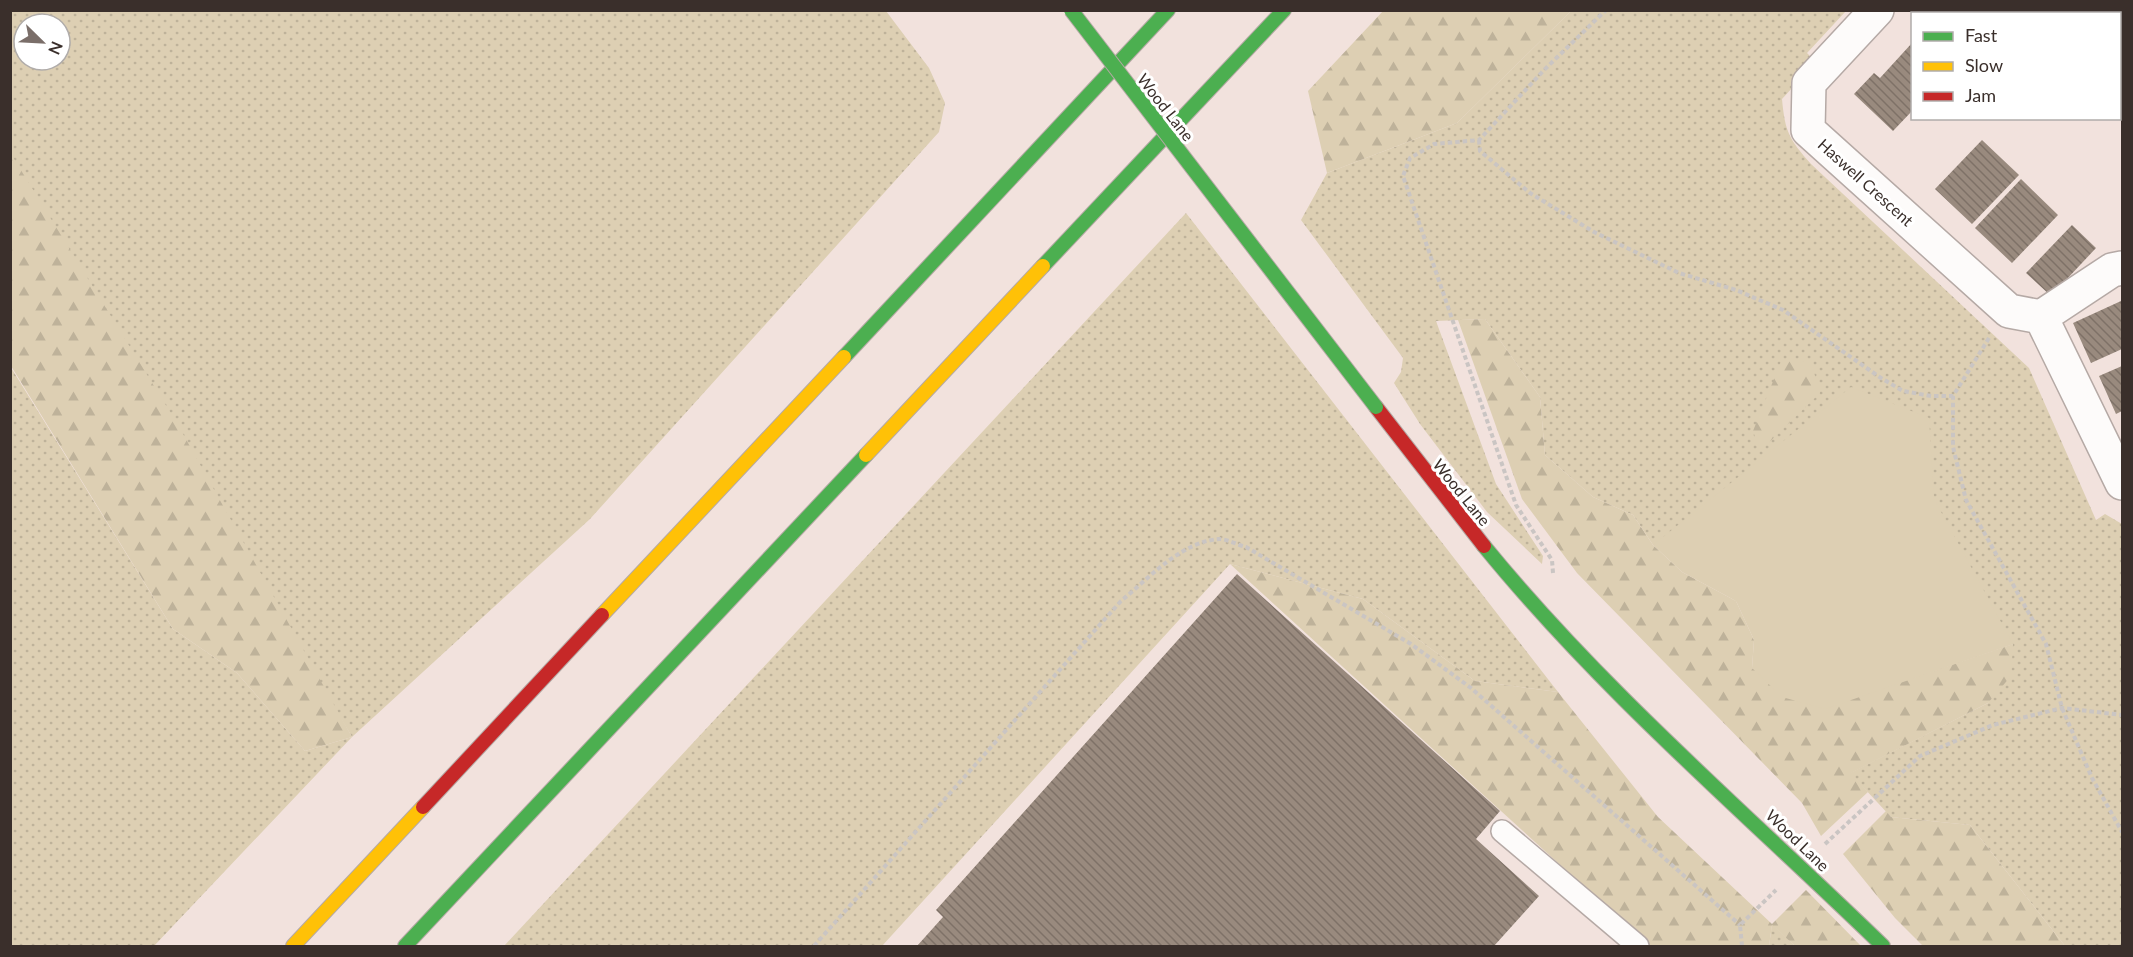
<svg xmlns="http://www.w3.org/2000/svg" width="2133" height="957" font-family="Lato,sans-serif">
<defs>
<pattern id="grass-dots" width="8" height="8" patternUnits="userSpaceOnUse" patternTransform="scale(1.5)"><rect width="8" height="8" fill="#ddcfb3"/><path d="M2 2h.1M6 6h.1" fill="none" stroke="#beb29a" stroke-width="1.8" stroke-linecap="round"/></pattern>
<pattern id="forest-firs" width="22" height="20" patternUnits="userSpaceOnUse" patternTransform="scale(1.5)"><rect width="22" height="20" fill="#ddcfb3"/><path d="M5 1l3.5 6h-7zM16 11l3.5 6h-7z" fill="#beb29a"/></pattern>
<pattern id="building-back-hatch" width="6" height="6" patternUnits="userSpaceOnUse" patternTransform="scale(1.5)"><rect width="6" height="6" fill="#998a7e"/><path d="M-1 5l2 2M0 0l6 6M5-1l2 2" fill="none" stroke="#7e7167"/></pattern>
</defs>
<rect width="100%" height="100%" fill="#f2e2dd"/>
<path fill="url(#grass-dots)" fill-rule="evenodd" d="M11 11H886L929 68 945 103 939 132 590 519 352 737 154 946H11L10 366 173 629 237 673 305 751 352 737 11 164ZM24 24H60V60H24Z
M1571 11H1846L1807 53 1816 62 1782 99C1785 132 1789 139 1811 164L2029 368 2096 520 2105 514 2122 524V946H2065L1970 825 1891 817 1850 773 1988 703 2013 644 1825 709 1736 601 1653 545 1633 515 1593 497 1545 455 1540 397 1485 319 1436 321 1496 484 1543 556 1542 564 1487 512 1420 424 1394 383 1401 372 1403 358 1301 220 1327 173 1457 123Z
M1186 213 1558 692 1475 681 1363 599 1230 564 882 946H504Z
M1772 924 1795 946H1769Z"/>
<path fill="url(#forest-firs)" d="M1384 10H1571V11L1457 123 1327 173 1308 91Z
M11 154 178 425 352 737 305 751 237 673 173 629 11 366Z
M1485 319 1540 397 1545 455 1593 497 1633 515 1653 545 1682 572 1736 601 1754 640 1752 668 1825 708 2013 644 2011 676 1988 703 1851 773 1868 792 1821 836 1802 803 1577 573 1522 499 1458 320Z
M1782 359 1811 362 1820 393 1760 451 1753 431Z
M1230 564 1363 599 1475 681 1558 692 1658 817 1772 924 1806 890 1861 946H1795L1772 925 1769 946H1649Z
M1886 811 1891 817 1970 825 2065 946H1923L1895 918 1843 854Z"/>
<path fill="#ddcfb3" d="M1851 387 1929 418 1934 499 2013 644 1825 709 1782 697 1752 668 1754 640 1736 601 1682 572 1653 545Z"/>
<path fill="url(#building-back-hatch)" d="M1944 10H2021L2018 14H1941Z
M1912 43V111L1893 131 1854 94 1874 73 1880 78Z
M2120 43 2122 46V122L2120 119Z
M1982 140 2019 175 1972 224 1935 189Z
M2021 179 2058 215 2012 263 1975 228Z
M2072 225 2096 248 2051 296 2026 273Z
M2121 301 2122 349 2091 363 2073 323Z
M2122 366V411L2116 414 2099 376Z
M1237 574 1500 811 1476 839 1539 896 1494 946H917L943 917 936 910Z"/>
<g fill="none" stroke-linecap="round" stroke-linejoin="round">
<g stroke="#b5a9a5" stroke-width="24">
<path id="lane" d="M1502 831 1638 946"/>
</g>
<g stroke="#b5a9a5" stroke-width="36">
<path id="street" d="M1877 10 1809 83 1808 130 2009 311 2041 317
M2041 317 2122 483
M2041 317 2112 270 2122 268"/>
</g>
<g stroke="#b5a9a5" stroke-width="16">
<path id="fast" d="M1043 266 1284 10
M844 357 1168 10
M1484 546C1603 692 1748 815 1883 946
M405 946 866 455"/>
</g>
<g stroke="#b5a9a5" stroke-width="16">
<path id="slow" d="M866 455 1043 266
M602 615 844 357
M293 946 423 807"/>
</g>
<g stroke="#b5a9a5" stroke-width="16">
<path id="jam" d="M1376 407 1484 546
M423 807 602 615"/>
</g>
<path stroke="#cac5c3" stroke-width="4" stroke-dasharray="4.5 3" stroke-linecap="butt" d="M1479 140 1480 151 1530 193 1594 232 1679 273 1736 290 1783 310 1881 378 1903 391 1931 396H1953
M1989 338 1953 396V447L1966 500 2046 644 2062 708 2092 778 2122 832
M1553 573 1552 560 1516 505 1403 176 1410 158 1434 144 1479 140 1544 70 1606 10
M1825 844 1920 756 1993 725 2062 708 2122 715
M814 946 1121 601C1149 578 1181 542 1219 539 1227 539 1238 545 1246 547L1411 644 1471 688 1740 925
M1742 946 1740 925 1776 890"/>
<use href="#lane" stroke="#fdfbfa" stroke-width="21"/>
<use href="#street" stroke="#fdfbfa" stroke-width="33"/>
<use href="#fast" stroke="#4caf50" stroke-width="14"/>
<use href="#slow" stroke="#ffc107" stroke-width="14"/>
<use href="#jam" stroke="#c62828" stroke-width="14"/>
<g stroke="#b5a9a5" stroke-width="16" stroke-linecap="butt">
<path id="fast-bridge" d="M1071 10 1376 407"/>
</g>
<use href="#fast-bridge" stroke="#4caf50" stroke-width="14"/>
</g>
<g text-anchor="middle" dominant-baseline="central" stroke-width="6" stroke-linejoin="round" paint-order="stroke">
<g font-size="16" fill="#3a2f2b" stroke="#fff">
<text transform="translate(1166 107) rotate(52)">Wood Lane</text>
<text transform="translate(1866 182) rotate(42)">Haswell Crescent</text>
<text transform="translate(1462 492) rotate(51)">Wood Lane</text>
<text transform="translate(1798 840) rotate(44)">Wood Lane</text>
</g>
</g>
<rect width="2133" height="957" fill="none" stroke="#3a2f2b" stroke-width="24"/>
<rect x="1911" y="12" width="210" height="108" fill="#ffffff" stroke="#b0acaa" stroke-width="1.5"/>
<rect x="1923" y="32" width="30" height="9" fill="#4caf50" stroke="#b0acaa" stroke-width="1.5"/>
<text x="1965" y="42" font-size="18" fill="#3a2f2b">Fast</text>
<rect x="1923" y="62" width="30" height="9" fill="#ffc107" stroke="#b0acaa" stroke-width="1.5"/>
<text x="1965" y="72" font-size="18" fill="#3a2f2b">Slow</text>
<rect x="1923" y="92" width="30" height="9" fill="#c62828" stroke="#b0acaa" stroke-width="1.5"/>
<text x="1965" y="102" font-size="18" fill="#3a2f2b">Jam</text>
<g transform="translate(42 42) rotate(114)"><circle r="28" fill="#ffffff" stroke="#b0acaa" stroke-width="1.5"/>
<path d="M0-4.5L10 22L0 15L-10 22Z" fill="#7a6e69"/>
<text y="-9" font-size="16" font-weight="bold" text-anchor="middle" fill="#3a2f2b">N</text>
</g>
</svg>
